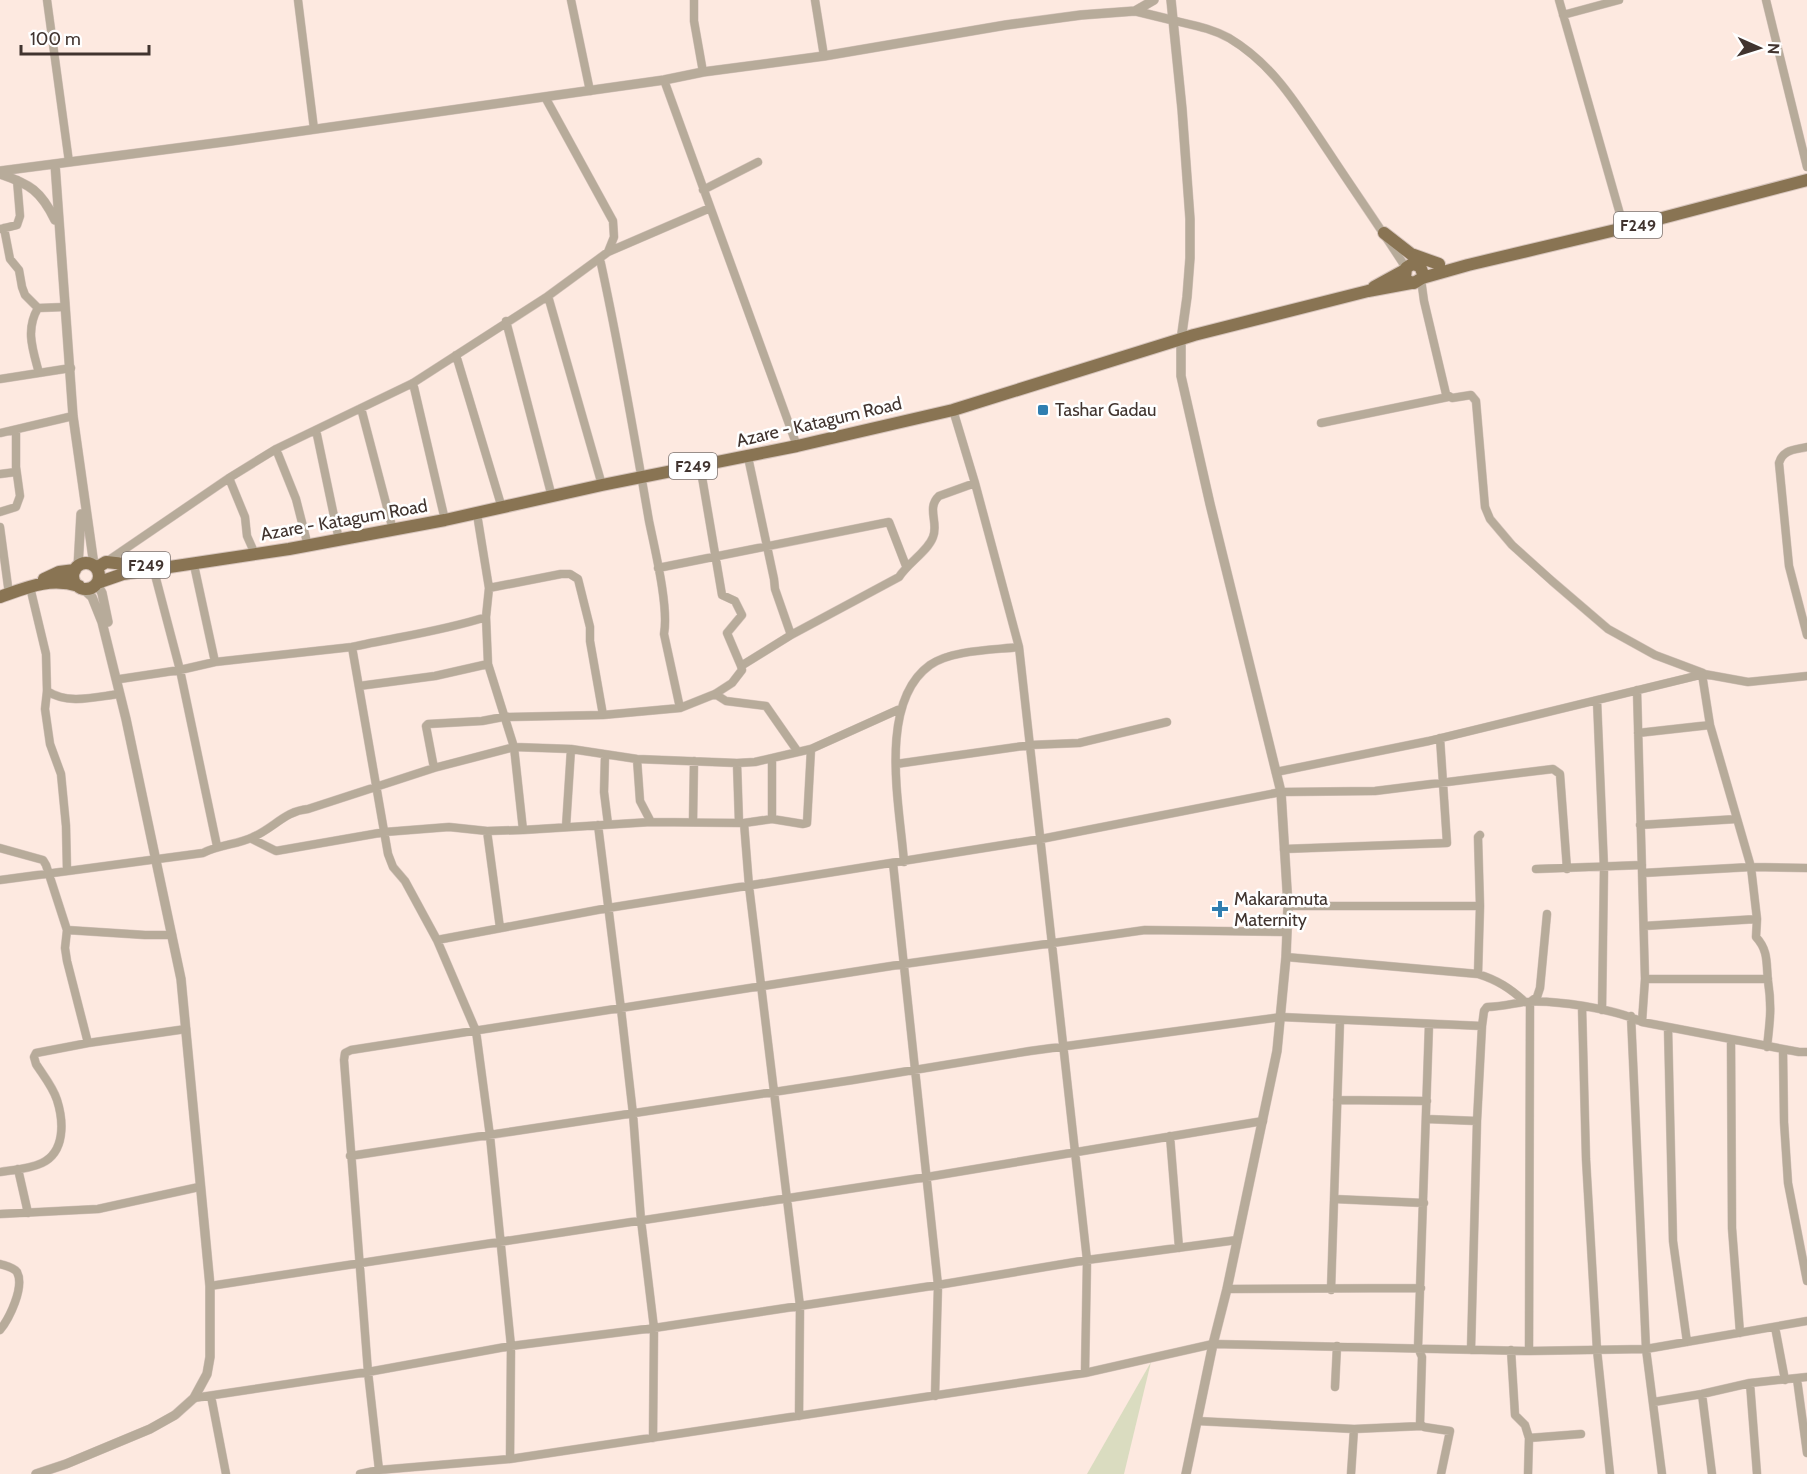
<svg xmlns="http://www.w3.org/2000/svg" width="1807" height="1474" font-family="Cabin,sans-serif">
<rect width="100%" height="100%" fill="#fde9e0"/>
<path fill="#dadcc0" d="M1151 1362 1124 1474H1087Z"/>
<g fill="none" stroke-linecap="round" stroke-linejoin="round">
<g stroke="#d7c5bd" stroke-width="9">
<path id="minor" d="M47 0 69 162
M298 0 314 129
M571 0 590 91
M694 0V21L703 72
M815 0 824 56
M1559 0 1624 228
M1766 0 1807 167
M1563 15 1619 0
M1172 20C1192 25 1211 28 1229 38 1276 66 1300 110 1330 154 1355 192 1381 229 1406 268
M664 80 797 446
M545 97 613 221 614 237 608 252
M703 190 758 162
M4 228 10 259 19 270 22 287 25 295 38 308 65 307
M1 229 17 225 20 216 17 180
M600 259C619 346 634 433 649 521 655 550 669 607 664 634L680 708
M1421 279 1424 301 1446 394 1452 398 1471 395 1476 401 1485 507 1490 519 1512 545 1552 581 1608 629 1655 655 1703 673
M548 296 602 485
M38 308C25 330 33 350 39 373
M506 321 552 497
M456 355 502 508
M0 379 71 368
M413 383 445 520
M361 408 393 530
M953 410 975 483 1019 647 1087 1260 1085 1373
M1321 423 1448 397
M316 430 339 540
M0 433 73 416
M1807 447C1795 450 1783 449 1779 463L1789 566 1807 635
M276 449 296 499 308 546
M748 457 774 579 775 589 791 635
M0 474 16 472
M229 478 245 517 247 536 255 554
M0 512 16 507 20 496 16 467V430
M477 514 489 588 486 617 488 664 514 747 523 830
M0 527 9 594
M106 562 229 478 276 449 413 383 548 296 608 252 710 208
M194 565 215 662
M658 568 889 522 906 566
M154 571 180 670 217 846
M30 587 46 654 47 691 45 709 50 744 61 774 66 826 67 871
M489 588 561 574H570L578 579 590 627V641L603 715
M352 647C397 637 443 631 486 617
M741 666 791 635 899 577C908 563 928 551 933 537 939 523 926 508 939 496L975 483
M1702 674 1710 725 1751 867 1757 919 1756 937C1769 951 1766 964 1768 981 1772 1007 1770 1021 1767 1047
M120 679 180 670 215 662 352 647 388 854 393 867 405 881 437 940 608 908 1041 839 1281 792 1375 791 1553 769 1560 774 1567 869
M359 686 435 676 488 664
M1637 690 1645 979 1642 1022
M47 691C68 705 95 697 119 694
M715 694 726 701 766 706 798 752
M1597 700 1604 868 1602 1010
M1638 733 1710 725
M605 755 604 792 608 824
M637 759 640 801 651 822
M737 763 739 823
M896 764 1030 745 1079 743 1167 722
M434 768 426 726 428 724 482 721 503 717 603 715 680 708 715 694 732 683 742 670 741 666 727 633 742 615 735 601 722 595 700 465
M1276 772 1429 741 1704 674 1748 682 1807 676
M772 819 803 824 807 823 811 749
M693 822 694 761
M744 823 749 886 800 1306 799 1416
M598 825 621 1009 633 1114 641 1220 654 1328 653 1438
M1640 825 1737 819
M566 827 571 749
M487 831 500 928
M252 839 276 851 385 832 449 827 487 831 523 830 651 822 744 823 772 819V759
M0 848 43 860 46 865 67 930 65 948 67 961 88 1043
M1284 849 1447 843 1440 738
M904 862C900 807 877 703 930 665 951 650 993 650 1019 647
M893 863 938 1285 935 1396
M1536 869 1642 865
M1643 873 1751 867 1807 868
M0 880 203 853C221 844 237 845 253 837 274 828 285 811 308 809L434 768 514 747 571 749 637 759 737 763 755 762 811 749 902 708
M1288 906H1480
M1644 926 1757 919
M67 930 145 935H172
M437 940 476 1031 490 1136 511 1346 510 1459
M1286 957 1478 974C1497 980 1510 988 1525 1002
M1478 974 1480 906 1478 837 1480 835
M1645 979H1768
M1530 1002 1537 997 1540 988 1547 914
M1582 1006 1586 1159 1597 1350 1610 1474
M1631 1016 1646 1349 1662 1474
M1429 1024 1418 1348 1422 1357 1420 1424 1424 1427 1450 1431 1441 1474
M1668 1027 1673 1241 1687 1342
M1731 1040 1732 1228 1740 1333
M1783 1050 1784 1122 1788 1183 1807 1281
M1337 1100 1427 1101
M1426 1119 1477 1121
M1170 1136 1179 1248
M350 1156 853 1080 1030 1051 1281 1017 1482 1026
M18 1169 28 1213
M0 1172C13 1170 30 1169 42 1163 65 1152 64 1122 57 1100 53 1087 43 1075 36 1064L34 1057 36 1053 88 1043 186 1029
M1334 1199 1424 1203
M0 1214 98 1209 199 1187
M0 1264C6 1266 13 1267 17 1272 25 1287 9 1319 0 1330
M210 1286 927 1177 1263 1121
M1227 1289 1421 1288
M1331 1290 1340 1020
M1775 1327 1785 1380
M1471 1350 1477 1121 1482 1026 1484 1011 1487 1007C1499 1007 1511 1004 1523 1002 1553 999 1615 1009 1642 1022L1799 1052H1807
M1511 1350 1515 1415 1525 1425 1529 1438 1528 1474
M1529 1351 1530 1002
M1797 1379 1807 1453
M1750 1383 1757 1474
M1335 1387 1337 1346
M1702 1394 1712 1474
M211 1396 226 1474
M194 1398 368 1372 511 1346 654 1328 938 1285 1087 1260 1237 1240
M1654 1402 1702 1394 1750 1383 1807 1377
M1197 1421 1354 1429 1422 1426
M1529 1438 1581 1434
M379 1470 368 1372 344 1060 345 1053 351 1050 904 964 1145 930 1287 932
M360 1474 379 1470 510 1459 1085 1373 1213 1344 1529 1351 1646 1349 1807 1321
M1351 1474 1354 1429"/>
</g>
<g stroke="#d7c5bd" stroke-width="10">
<path id="tertiary" d="M1171 0 1182 109 1190 219V258L1187 297 1181 340V376L1210 504 1281 792 1288 906 1286 957 1277 1051 1227 1289 1213 1344 1186 1474
M1135 11 1154 0
M55 164 73 416 94 565
M0 171 231 141 664 80 703 72 824 56 1006 25 1081 15 1135 11 1172 20
M0 174C30 184 41 191 55 220
M78 567 81 514
M97 584 102 593 108 622
M36 1474 66 1464 150 1429 175 1415 194 1398 207 1374 210 1357V1286L181 979 126 719 102 622 92 597 82 588"/>
</g>
<g stroke="#d7c5bd" stroke-width="14">
<path id="primary" d="M1384 233 1411 254 1439 264
M1422 278 1423 274 1420 266 1412 264 1406 268 1405 278 1407 281 1414 283 1422 278 1468 265 1624 228 1807 180
M1374 287 1405 270
M73 576a13 13 0 1 1 26 0a13 13 0 1 1-26 0Z
M96 568 106 562 143 566
M44 579 59 572 75 570
M97 583 123 574 289 549 445 520 602 485 797 446 953 410 1194 335 1368 291 1411 283
M0 597C28 587 50 577 79 586"/>
</g>
<use href="#minor" stroke="#b7ab9a" stroke-width="8"/>
<use href="#tertiary" stroke="#b7ab9a" stroke-width="9"/>
<use href="#primary" stroke="#897453" stroke-width="12"/>
</g>
<g fill="#2f7eb0" stroke="#fff" stroke-width="2">
<rect x="1037" y="404" width="12" height="12" rx="3"/>
<path d="M1217 900h6v6h6v6h-6v6h-6v-6h-6v-6h6z"/>
</g>
<g text-anchor="middle" dominant-baseline="central" stroke-width="5" stroke-linejoin="round" paint-order="stroke">
<g fill="#fff" stroke="#7a716d" stroke-width="1.5">
<rect x="1614" y="212" width="48" height="26" rx="4.5"/>
<rect x="669" y="453" width="48" height="26" rx="4.5"/>
<rect x="122" y="552" width="48" height="26" rx="4.5"/>
</g>
<g font-size="16" font-weight="bold" fill="#41342f">
<text x="1638" y="225">F249</text>
<text x="693" y="466">F249</text>
<text x="146" y="565">F249</text>
</g>
<g font-size="18" fill="#41342f" stroke="#fff" text-anchor="start">
<text x="1055" y="410">Tashar Gadau</text>
<text x="1234" y="899">Makaramuta<tspan x="1234" dy="21">Maternity</tspan></text>
</g>
<g font-size="18" fill="#41342f" stroke="#fff">
<text transform="translate(819 422) rotate(-13)">Azare - Katagum Road</text>
<text transform="translate(344 520) rotate(-10)">Azare - Katagum Road</text>
</g>
</g>
<g transform="translate(1759 48) rotate(93)" stroke="#ffffff" stroke-width="4.5" paint-order="stroke">
<path d="M0-4.5L10 22L0 15L-10 22Z" fill="#41342f"/>
<text y="-9" font-size="16" font-weight="bold" text-anchor="middle" fill="#41342f">N</text>
</g>
<path d="M21 45v9h128v-9" fill="none" stroke="#41342f" stroke-width="3"/>
<text x="30" y="45" font-size="18" fill="#41342f" stroke="#ffffff" stroke-width="4.5" paint-order="stroke">100 m</text>
</svg>
